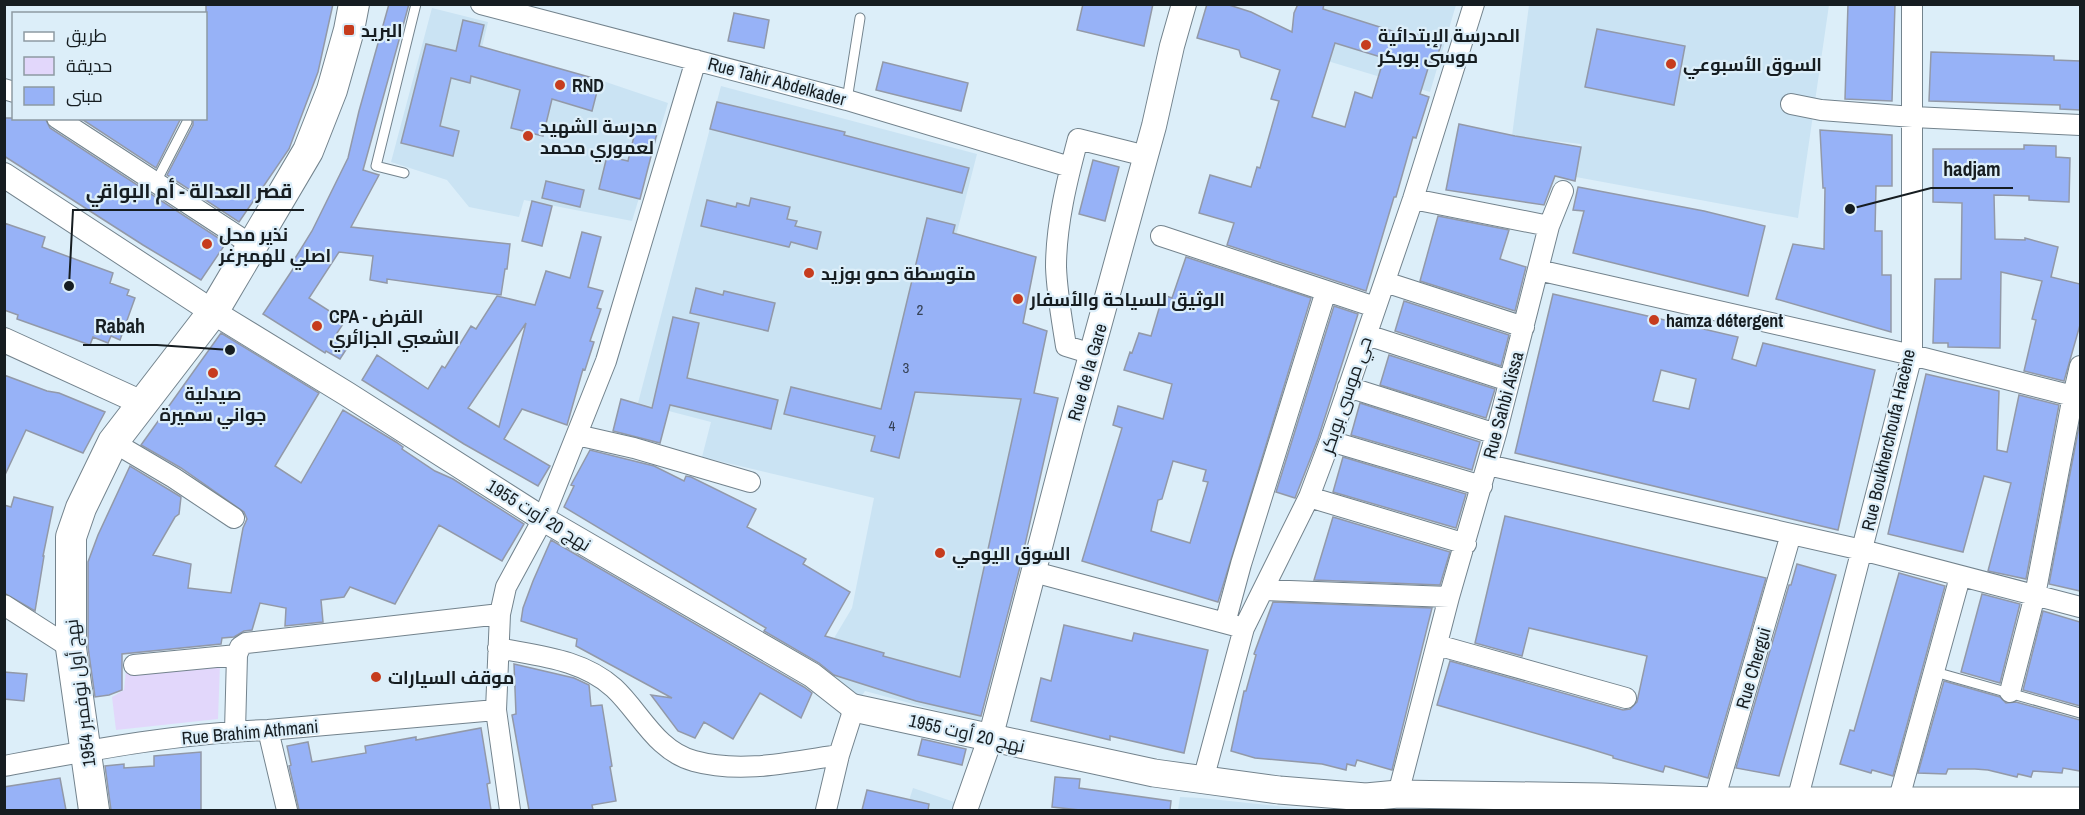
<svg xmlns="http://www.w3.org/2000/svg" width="2085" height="815" font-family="'Archivo Narrow',Cairo,sans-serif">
<rect width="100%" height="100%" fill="#dceef9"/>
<path fill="#cae3f3" d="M1297 5H1456L1430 92 1288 49Z
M1529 5H1829L1798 218 1576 177 1581 144 1512 136Z
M432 8 488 22 475 77 591 111 600 80 668 103 632 221 524 200 519 217 469 207 447 180 391 162Z
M721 86 977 154 916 392 1049 399 980 722 865 691 854 708 812 675 852 608 874 498 702 457 711 422 638 403Z
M913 788 978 810H906Z
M1180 797 1201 798 1314 810H1178Z"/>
<path fill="#e2d7fb" d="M220 664 218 719 116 730 112 697 124 690 126 670Z"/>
<path fill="#97b2f7" stroke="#9299a8" stroke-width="1.5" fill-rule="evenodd" d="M206 4H333L318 72 289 149 239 222 167 175 193 125V118H206Z
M389 4H409L363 170 379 175 351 227 510 244 507 269H505L501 295 387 279V283L370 280 373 256 339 252 309 298 345 321 337 333 351 342 340 359 326 351 325 353 263 314 297 263 294 260 312 231 348 158 359 111Z
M1083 4H1153L1144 46 1077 30Z
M1207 4H1226L1251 12 1292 32 1294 13 1298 4H1324L1323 9 1411 37 1412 33 1442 42 1435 63 1430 62 1420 94 1429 97 1416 138 1413 137 1396 197H1394L1366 291 1227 245 1234 223 1199 213 1210 175 1251 187 1257 167 1260 168 1279 101 1271 99 1280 70 1241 57 1239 50 1197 38ZM1335 43 1384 58 1372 98 1355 92 1345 127 1312 117Z
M1848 4H1895L1892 101 1845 99Z
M734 13 769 20 764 48 728 41Z
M463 20 484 25 479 46 600 80 592 111 552 99 543 136 511 128 520 90 471 76 470 83 451 78 440 126 459 131 453 156 401 143 426 44 456 51Z
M1597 29 1685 46 1674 105 1585 87Z
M1931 52 2054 56V60L2080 61V110L2060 109V105L1929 101Z
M883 62 968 83 961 111 876 90Z
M717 102 845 132 844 135 969 168 962 193 710 129Z
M4 118H45L50 128 226 243 201 280 143 245 4 156Z
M80 118H181L156 168Z
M1459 124 1515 136 1581 147 1575 181 1555 176 1544 205 1446 190Z
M636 128 657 133 640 199 599 189 607 156 628 161Z
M1820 130 1892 135V186H1876L1875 231H1882V275H1891V332L1776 299 1793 244 1824 249 1825 188H1823Z
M2024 145 2056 146V157L2070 158 2069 202 2029 200V196L1994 195 1995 239 2025 240V238L2058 247 2051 277 2080 284V325L2064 381 2024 371 2036 320 2032 319 2042 281 2001 272 2000 348 1948 347V343H1933L1935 279H1961L1962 203 1933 202V149H2024Z
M1093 160 1119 167 1105 221 1079 214Z
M546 181 584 190 580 207 542 198Z
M1578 187 1704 211 1765 226 1748 296 1573 253 1584 211 1573 210Z
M751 198 790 207 787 219 797 221 795 226 821 232 817 249 791 242 789 247 701 226 707 200 736 207 737 203 749 206Z
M532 201 552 206 542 246 522 241Z
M1438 216 1509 230 1500 259 1526 267 1515 311 1420 281Z
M927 218 955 225 953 233 1036 257 1023 323 1047 331 1034 393 1058 398 1020 567 981 716 916 701 834 675 819 663 764 631 766 628 564 507 574 486 571 485 590 450 654 466 684 481 686 476 691 477 756 509 747 527 806 559 803 564 850 592 825 636 884 653 883 656 960 677 1021 399 915 392 899 458 871 451 875 436 784 414 791 387 881 409Z
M4 223 45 237 42 247 113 273 110 283 129 290 127 295 135 298 120 340 111 336 108 343 93 337 90 345 17 319 18 315 4 310Z
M582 232 601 237 588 287 603 291 597 308 601 309 590 341 594 342 585 370 583 369 567 425 522 409 504 439 550 466 538 486 464 444 362 380 377 355 428 389 442 366 445 368 471 326 476 329 497 296 535 305 546 271 570 278ZM526 323 499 427 468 408Z
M1186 257 1311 298 1218 602 1082 561 1122 428 1113 425 1118 406 1163 419 1172 384 1124 370 1130 352 1132 353 1139 333 1151 336 1163 295 1172 298ZM1173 461 1206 470 1203 481 1208 482 1190 543 1151 531 1158 500 1162 499Z
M696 288 723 295 724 291 775 303 768 331 690 313Z
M1553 294 1738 337 1732 359 1756 366 1763 343 1875 370 1838 530 1515 453ZM1661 370 1696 379 1689 409 1653 401Z
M1404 301 1509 335 1501 366 1395 331Z
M1334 306 1358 314 1318 439 1295 498 1276 492Z
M673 317 699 323 687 378 778 400 771 429 670 405 660 443 613 431 621 399 652 408Z
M221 333 319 393 275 466 301 483 343 410 396 442 403 447 402 449 435 471 453 479 524 524 502 561 439 525 395 604 350 587 344 597 321 600 323 622 285 626 286 608 260 603 252 630 244 631 234 637 222 638 221 644 122 654V690L109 695 95 697 88 647V562L98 535 130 466 181 497 179 514 175 517 153 555 191 564 188 588 231 593 243 528 247 519 244 512 181 468 141 445Z
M1389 355 1495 389 1486 418 1380 385Z
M1926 374 1999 391 1997 450 2007 452 2019 395 2059 405 2026 579 1988 571 2011 483 1984 476 1963 552 1888 534Z
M4 375 47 391 59 393 105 412 83 453 26 430 4 477Z
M1360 403 1480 442 1472 470 1351 435Z
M2080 421V591L2049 584Z
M1343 457 1466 494 1456 528 1333 492Z
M14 497 53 507 43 556H44L35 611 4 593V505L11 507Z
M1505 516 1766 578 1708 778 1665 766 1663 772 1613 758V756L1587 748 1437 705 1450 661 1623 710 1630 709 1637 702 1647 656 1529 628 1522 656 1475 643Z
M1333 517 1450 552 1440 585 1314 580Z
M551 540 804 687 812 693 801 718 760 693 733 739 704 722 695 738 678 731 651 695 672 698 576 646 577 639 521 621 523 608 533 581Z
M1797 564 1836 575 1779 776 1736 768 1789 585H1791Z
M1899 573 1945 586 1893 776 1872 770 1871 773 1840 764 1850 730 1854 731Z
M1982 594 2020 604 2000 683 1961 672Z
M1273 602 1432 608 1392 770 1357 760 1355 766 1347 764 1346 770 1322 764 1255 758 1231 751 1244 691H1246L1256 655 1254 654Z
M2043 611 2080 622V706L2023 690Z
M1064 625 1132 641 1134 633 1208 650 1184 753 1110 736V740L1031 721 1041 678 1051 681Z
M514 664 574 678 589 685 591 706 602 705 612 766 610 767 616 801 592 805 593 810H529L512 715 516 714Z
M4 672 27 674 24 701 4 699Z
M1944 681 2000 697 2006 703 2016 702 2080 720V771L2063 768 2062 773 2033 771 2031 777 2018 774 2017 777 1988 770 1975 769H1948L1946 774 1918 773Z
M481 728 490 783 487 784 491 810H299L289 766 291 765 287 746 308 742 312 762 366 753 365 746 416 737V740Z
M922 739 966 749 962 765 918 755Z
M201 752V810H111L105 766 124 764V768L154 766V756Z
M1055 777 1080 779 1079 788 1171 801 1170 810H1080L1052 807Z
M60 778 66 810H4V787Z
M867 790 929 804 928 810H862Z"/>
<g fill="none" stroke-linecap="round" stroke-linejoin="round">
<g stroke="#73838d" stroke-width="11">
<path id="service" d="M847 100 860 18
M404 173 376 166 416 4
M156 182 187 122
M1935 672 2080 713"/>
</g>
<g stroke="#73838d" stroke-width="22">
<path id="minor" d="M481 4 847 100 1070 167
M4 89 14 92
M1791 104 1821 110 1913 117 2080 125
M57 118 253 246
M1413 199 1549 226
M1161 236 1375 307
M1538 270 1912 355 2073 396 2035 595 2010 692
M1385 282 1524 327
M1367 335 1509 381
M1092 354 1066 346C1062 320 1057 294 1056 267 1056 225 1067 180 1078 139L1146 156
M2080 366 2073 396 2080 397
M1348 387 1496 434
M577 435 634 448 750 482
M1330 441 1482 486
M113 442 174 478 234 518
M1488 465 1862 550 2080 607
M1309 497 1466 544
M1034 572 1236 626
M1264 590 1449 597
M4 605 71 648
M1225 623 1241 564 1326 291
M1437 645 1626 698
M498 648C538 656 582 659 614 688 640 712 656 751 694 761 741 774 792 762 839 755
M134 665 237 655
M268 730 287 810
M235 731 237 655 240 647 246 643 500 614
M4 766C91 750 181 733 268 730L496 710
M1203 780 1244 628 1309 497 1330 441 1413 199 1474 4
M1398 794 1449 597 1496 434 1549 226 1563 191
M1714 801 1791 534
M1797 801 1912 355V4
M1898 802 1960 577
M510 810 496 710 500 614 506 587 543 519 606 361 696 60
M826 810 839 755 854 708"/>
</g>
<g stroke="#73838d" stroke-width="26">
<path id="tertiary" d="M4 175 213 312 347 394 543 519 812 675 854 708
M4 340 142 403
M965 810 990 739 1071 428 1154 126 1172 46 1184 4"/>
</g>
<g stroke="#73838d" stroke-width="29">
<path id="secondary" d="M854 708 1154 773 1279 790 1366 797 1398 794 1601 797 1714 801H2080"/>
</g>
<g stroke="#73838d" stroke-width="32">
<path id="primary" d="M94 810 71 648V537L81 508 113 442 213 312 308 151 332 90 349 30 354 4"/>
</g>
<use href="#service" stroke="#fff" stroke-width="9"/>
<use href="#minor" stroke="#fff" stroke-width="20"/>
<use href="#tertiary" stroke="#fff" stroke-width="24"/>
<use href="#secondary" stroke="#fff" stroke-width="27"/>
<use href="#primary" stroke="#fff" stroke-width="30"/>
</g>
<g fill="#c63c1e" stroke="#dceef9" stroke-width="2">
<rect x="343" y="24" width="12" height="12" rx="3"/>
<circle cx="1366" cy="45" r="6"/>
<circle cx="1671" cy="64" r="6"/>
<circle cx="560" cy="85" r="6"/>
<circle cx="528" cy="136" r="6"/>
<circle cx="207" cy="244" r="6"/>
<circle cx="809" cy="273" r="6"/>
<circle cx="1018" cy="299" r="6"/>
<circle cx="1654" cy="320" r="6"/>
<circle cx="317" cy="326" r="6"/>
<circle cx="213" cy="373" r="6"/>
<circle cx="940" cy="553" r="6"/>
<circle cx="376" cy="677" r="6"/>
</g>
<g text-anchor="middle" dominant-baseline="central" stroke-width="4.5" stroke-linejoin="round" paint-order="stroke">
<g font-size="15" fill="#364256">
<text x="920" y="309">2</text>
<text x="906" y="367">3</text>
<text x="892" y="425">4</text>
</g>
<g font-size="18" font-weight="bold" fill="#161d21" stroke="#dceef9" text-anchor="start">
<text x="361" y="30">البريد</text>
<text x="1378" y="35">المدرسة الإبتدائية<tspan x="1378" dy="21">موسى بوبكر</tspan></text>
<text x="1683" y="64">السوق الأسبوعي</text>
<text x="572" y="85">RND</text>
<text x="540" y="126">مدرسة الشهيد<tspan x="540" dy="21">لعموري محمد</tspan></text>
<text x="219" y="234">نذير محل<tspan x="219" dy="21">اصلي للهمبرغر</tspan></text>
<text x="821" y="273">متوسطة حمو بوزيد</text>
<text x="1030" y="299">الوثيق للسياحة والأسفار</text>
<text x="329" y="316">CPA - القرض<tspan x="329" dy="21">الشعبي الجزائري</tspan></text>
<text x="1666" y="320">hamza détergent</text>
<text x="213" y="393" text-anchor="middle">صيدلية<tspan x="213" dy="21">جواني سميرة</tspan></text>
<text x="952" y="553">السوق اليومي</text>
<text x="388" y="677">موقف السيارات</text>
</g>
<g font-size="18" fill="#161d21" stroke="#dceef9">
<text transform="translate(777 81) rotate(15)">Rue Tahir Abdelkader</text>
<text transform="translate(1087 372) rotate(-74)">Rue de la Gare</text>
<text transform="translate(1346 395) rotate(-71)">حي موسى بوبكر</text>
<text transform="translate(1503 405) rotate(-75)">Rue Sahbi Aïssa</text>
<text transform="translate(1888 440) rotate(-77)">Rue Boukherchoufa Hacène</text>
<text transform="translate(539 515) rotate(32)">نهج 20 أوت 1955</text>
<text transform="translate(1753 668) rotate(-74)">Rue Chergui</text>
<text transform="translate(80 693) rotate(-97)">نهج أول نوفمبر 1954</text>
<text transform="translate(250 732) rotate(-5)">Rue Brahim Athmani</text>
<text transform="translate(967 733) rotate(13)">نهج 20 أوت 1955</text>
</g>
</g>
<path fill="none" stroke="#161d21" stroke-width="2" d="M1850 209L1931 188H2013M69 286L73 210H304M230 350L157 345H83"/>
<g fill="#161d21" stroke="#dceef9" stroke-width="2">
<circle cx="1850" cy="209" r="6"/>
<circle cx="69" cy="286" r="6"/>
<circle cx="230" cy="350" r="6"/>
</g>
<g font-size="20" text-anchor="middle" font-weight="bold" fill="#161d21" stroke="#dceef9" stroke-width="4.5" stroke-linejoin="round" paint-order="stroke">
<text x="1972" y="176">hadjam</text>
<text x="189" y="198">قصر العدالة - أم البواقي</text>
<text x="120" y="333">Rabah</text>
</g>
<rect width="2085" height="815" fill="none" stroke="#161d21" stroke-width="12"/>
<rect x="12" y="12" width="195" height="108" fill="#dceef9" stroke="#8d9aa3" stroke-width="1.5"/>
<rect x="24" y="32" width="30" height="9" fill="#ffffff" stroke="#8d9aa3" stroke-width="1.5"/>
<text x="66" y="42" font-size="18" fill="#161d21">طريق</text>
<rect x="24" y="57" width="30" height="18" fill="#e2d7fb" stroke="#8d9aa3" stroke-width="1.5"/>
<text x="66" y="72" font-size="18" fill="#161d21">حديقة</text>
<rect x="24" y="87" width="30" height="18" fill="#97b2f7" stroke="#8d9aa3" stroke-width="1.5"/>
<text x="66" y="102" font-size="18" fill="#161d21">مبنى</text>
</svg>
